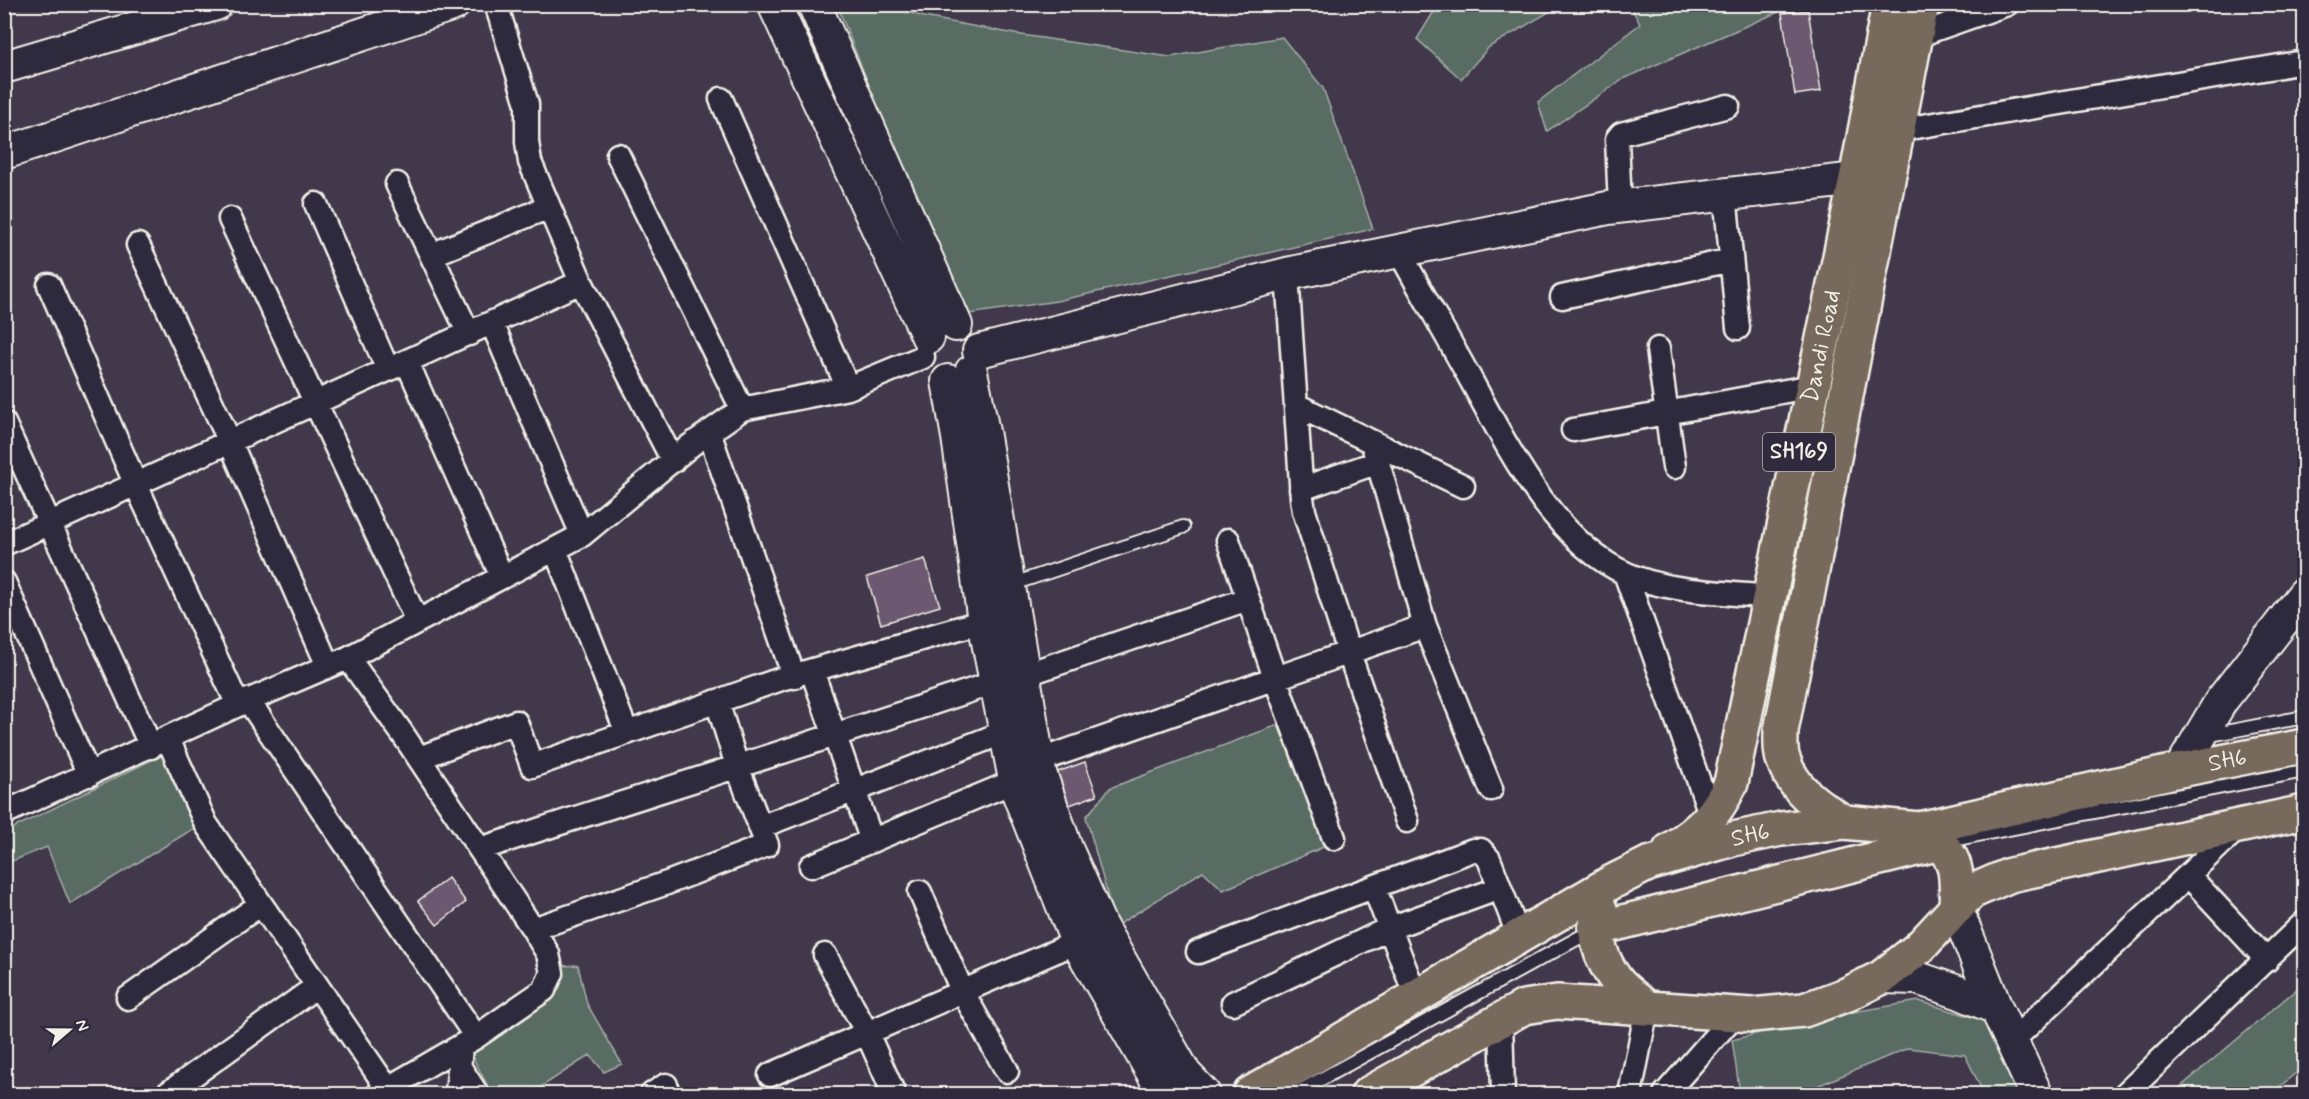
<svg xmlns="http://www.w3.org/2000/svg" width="2309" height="1099" font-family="Mynerve,sans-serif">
<rect width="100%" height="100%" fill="#41384c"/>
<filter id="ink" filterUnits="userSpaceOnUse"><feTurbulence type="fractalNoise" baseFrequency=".0167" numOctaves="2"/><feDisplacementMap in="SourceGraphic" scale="12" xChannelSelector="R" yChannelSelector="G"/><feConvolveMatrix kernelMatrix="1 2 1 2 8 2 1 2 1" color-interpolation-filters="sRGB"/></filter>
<g filter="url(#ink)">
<path fill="#596c64" stroke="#a6aea6" stroke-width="1.5" d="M837 5H885L924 17 1015 34 1170 57 1282 37 1323 88 1373 229 1057 301 969 314 887 131Z
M1438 5V4L1561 5 1489 47 1461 79 1417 39Z
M1630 5H1795L1625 78 1547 131 1538 102 1640 24Z
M1278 725 1326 846 1223 890 1203 871 1116 926 1086 817 1110 788Z
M164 754 198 826 70 904 47 847 5 864V832Z
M578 965 587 1004 622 1064 604 1072 590 1055 530 1094H492L471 1054 552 1000 563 966Z
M2304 983V1066L2271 1094H2172Z
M1919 1001 1985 1021 2020 1094H1984L1965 1055 1908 1048 1798 1094H1740L1732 1040 1817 1018Z"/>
<path fill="#6c586f" stroke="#f4f1e8" stroke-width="1.5" d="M1808 10 1821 91 1795 95 1782 13Z
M925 559 940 606 881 624 867 577Z
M1085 762 1097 795 1064 807 1052 774Z
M448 878 466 902 437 925 418 901Z"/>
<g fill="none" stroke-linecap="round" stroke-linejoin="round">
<g stroke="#f4f1e8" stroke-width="16">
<path id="lane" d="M1010 585 1183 527
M2205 736 2304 717
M1942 842 2304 771
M1294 1094 1593 930"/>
</g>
<g stroke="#f4f1e8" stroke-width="27">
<path id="street" d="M496 4 527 104V142L530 162 581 282 673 461
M1916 36 2007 4
M721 99 848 388
M1898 130 2304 62
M618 155 742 409
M397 184 469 334
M1725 194 1738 328
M316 204 388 370
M1620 206 1617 139 1621 134 1728 106
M230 219 417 621
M138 245 230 442 328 666
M1399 251C1423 295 1448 338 1472 382 1508 448 1554 542 1627 574 1670 593 1723 592 1770 597
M431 255 549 207
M1287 274 1302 498 1304 511 1349 653 1407 821
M49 285 136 485 238 705
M1562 297 1731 260
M492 323 582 535
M1658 349 1674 467
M407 362 502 577
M1296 405 1463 486
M4 423 151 747
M1573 430 1813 386
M709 432 794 677
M1372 442 1425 626 1491 789
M1301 489 1378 462
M1228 540 1275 678 1334 838
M4 544 581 282
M555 549 627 733
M1625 573 1711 816
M4 582 89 775
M348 658 402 733 533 929 548 954 552 973 544 990 476 1037 378 1094
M812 671 872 841
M1024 675 1248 599
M248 700 476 1037
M168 739 206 824 388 1089
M419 758 516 722 532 766 781 679 984 621
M1038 761 1425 626
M4 813 238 705 348 658 582 535 691 445 742 409 848 388 923 357
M760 827 1005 732
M480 849C652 793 824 740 996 682
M811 866 1015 781
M2188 875 2267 960
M1374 887 1416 997
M920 892 962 991 1007 1071
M533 929 667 883 767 845 737 766 717 701
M1198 952 1473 850H1481L1489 859 1519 937
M825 955 867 1033 894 1094
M128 998 261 904
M1233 1003 1390 928 1500 888
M1501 1019 1503 1094
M2011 1042 2239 827
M459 1066 477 1094
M770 1075 1077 942
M167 1094 317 986
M457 1094 461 1046
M652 1094 666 1085
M1630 1094 1647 1008
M1665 1094 1735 1014
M2125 1094 2304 923"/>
</g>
<g stroke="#f4f1e8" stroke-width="36">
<path id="secondary" d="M774 4 928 337
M814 4 956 325
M4 67 216 4
M4 153 454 4
M979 351 1287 274 1608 208 1856 179 1881 173
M971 372 984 437 1040 773 1066 848 1101 927 1185 1074 1204 1094
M948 381 958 437 984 621 1017 790 1077 942 1161 1087 1162 1094
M2180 770 2221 701 2304 594
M1956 908 1996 1008 2036 1094
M1882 977 1917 978 1958 992 1996 1008"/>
</g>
<g stroke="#f4f1e8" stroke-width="38">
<g id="primary">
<path d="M1844 822C1819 807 1793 790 1783 759 1780 751 1781 740 1781 731L1922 4"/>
<path d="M1921 830C1957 853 1958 867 1956 908"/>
<path id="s1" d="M1670 850C1700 830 1715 817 1731 783L1856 179 1889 4"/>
<path d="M1600 909C1590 931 1602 961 1616 980 1623 990 1637 999 1647 1008"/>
<path d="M1595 929 1940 843"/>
<path id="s2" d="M1250 1094 1612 882 1648 864 1733 839 1781 829 1844 822 1919 829 2180 770 2304 746"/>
<path d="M1368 1094 1524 1007 1557 1002 1752 1015 1804 1010 1848 994 1882 977 1919 948 1971 892 2010 875 2304 812"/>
</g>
</g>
<use href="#lane" stroke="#2f2a3d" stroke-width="12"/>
<use href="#street" stroke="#2f2a3d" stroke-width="22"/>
<use href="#secondary" stroke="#2f2a3d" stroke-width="32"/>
<use href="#primary" stroke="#77695c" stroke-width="33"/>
</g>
</g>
<g text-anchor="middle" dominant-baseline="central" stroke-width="4.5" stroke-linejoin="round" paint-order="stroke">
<rect fill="#2f2a3d" stroke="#b9b5b5" stroke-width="1.5" x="1763" y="433" width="72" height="38" rx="4.5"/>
<g font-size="22" font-weight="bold" fill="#f4f1e8">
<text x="1799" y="452">SH169</text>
</g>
<g font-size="24" fill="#f4f1e8" stroke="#2f2a3d">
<text stroke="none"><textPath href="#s1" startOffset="538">Dandi Road</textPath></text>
<text stroke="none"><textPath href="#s2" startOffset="1052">SH6</textPath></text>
<text stroke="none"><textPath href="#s2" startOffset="566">SH6</textPath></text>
</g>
</g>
<rect width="2309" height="1099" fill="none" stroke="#2f2a3d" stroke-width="24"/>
<rect x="12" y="12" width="2285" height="1075" fill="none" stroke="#f4f1e8" stroke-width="2" filter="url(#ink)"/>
<g transform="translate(69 1030) rotate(70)" stroke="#2f2a3d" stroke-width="4.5" paint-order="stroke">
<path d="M0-4.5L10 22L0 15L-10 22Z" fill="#f4f1e8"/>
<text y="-9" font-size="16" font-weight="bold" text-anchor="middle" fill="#f4f1e8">N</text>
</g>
</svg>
